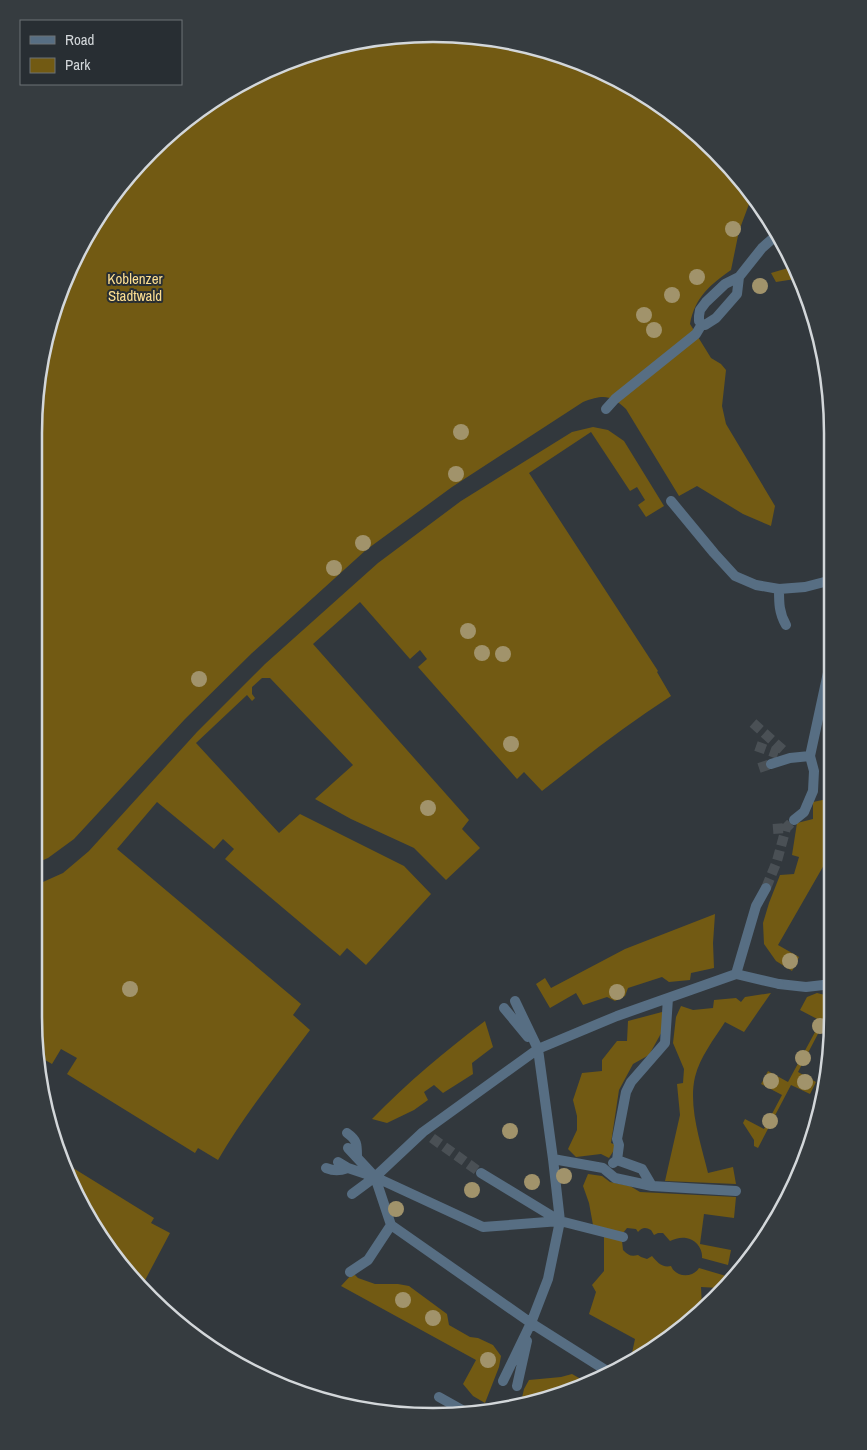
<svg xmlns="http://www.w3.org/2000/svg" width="867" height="1450" font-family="'Archivo Narrow',sans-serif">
<rect width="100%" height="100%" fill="#32383d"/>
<path fill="#725a13" d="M434 34 512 41 587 64 656 101 732 168 731 172 736 173 738 177 739 178 752 196 739 231 731 270C710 285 695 297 690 324L711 358 721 364 726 370 722 406 726 424 775 506 771 526 743 514 697 486 679 496 626 409C610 394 603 395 583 402L452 487 366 550 252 653 185 719 74 839 48 858 34 864 35 407 55 305 101 211 151 151 212 101 281 64 356 41Z
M788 268 797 272 804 288 795 279 776 282 771 273Z
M593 427 608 430 624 441 664 506 646 517 638 505 645 500 637 487 630 491 591 432 529 473 658 671 657 672 671 696C626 725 584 758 542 791L524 772 517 779 418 667 427 659 420 650 410 659 360 602 313 644 469 820 462 829 480 848 446 880 414 848 351 819 315 799 353 765 270 678H262L252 687V694L255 698 252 701 247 695 196 743 279 833 300 814 404 866 431 894 366 965 347 948 340 956 225 859 234 849 223 839 214 849 157 802 117 849 301 1004 293 1015 310 1030C278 1073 245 1114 218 1160L198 1148 195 1153 67 1074 77 1058 61 1049 52 1064 40 1057 35 1023 42 1007 40 996 34 985V886L63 873 89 851 197 732 265 664 378 563 461 501 572 432Z
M832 770V851L778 945 799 957 792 971 776 961 764 944 763 923 769 903 780 875 794 874 799 857 792 855 797 823 813 819V802L827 799 828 771Z
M715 914 713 943 714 968 691 973 690 980 669 982 662 977 628 988 625 996 615 1001 607 997 583 1005 576 993 550 1008 536 984 545 978 551 988 625 949Z
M771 993 744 1032 725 1022C714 1039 700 1057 695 1077 688 1107 701 1144 708 1173L733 1167 736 1184 665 1181 680 1115 677 1084 683 1083 684 1069 673 1043 676 1017 681 1006 693 1010 713 1008 714 1000 736 998 741 1002 745 997Z
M817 993 829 996 832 995V1007L798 1072 816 1082 810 1094 791 1085 758 1148 754 1146V1140L743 1123 745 1119 764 1129 782 1095 761 1084 768 1071 788 1082 821 1021 800 1010 807 997Z
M662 1012 664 1015V1028L649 1055 633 1064 619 1090 611 1143 616 1145V1147L609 1158 601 1154 576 1157 568 1149 577 1130V1116L573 1100 582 1073 602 1071V1060L617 1041H627L628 1021Z
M485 1021 493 1047 472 1063 473 1074 443 1093 434 1085 424 1092 428 1100 414 1110 387 1123 372 1119C407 1083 445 1051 485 1021Z
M65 1163 154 1218 151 1223 170 1233 143 1284 116 1260Z
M588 1174 602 1176 610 1182 630 1186 640 1192 736 1197 734 1218 704 1214 700 1244 731 1250 728 1265 702 1258C703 1248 695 1239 686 1238 680 1237 675 1239 670 1241L663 1233H658L654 1235 651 1230C646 1227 642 1227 638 1232L636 1229 627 1228 623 1233 593 1225 589 1203 583 1186Z
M604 1235 622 1241 623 1250C628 1255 631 1257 638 1255L641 1257 647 1259 652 1256C657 1262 662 1268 671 1266 676 1278 693 1278 699 1268L726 1276V1282L719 1288 701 1287 702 1307 677 1334 631 1358 635 1339 589 1314 596 1292 592 1285 604 1271Z
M353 1273 358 1278 375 1284H398L409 1286 447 1314 449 1325 470 1337 478 1338 493 1345 501 1356 499 1367 485 1403 473 1396 463 1384 476 1360 341 1286Z
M572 1374 586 1382 562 1395 521 1402 524 1389 529 1380 561 1377Z"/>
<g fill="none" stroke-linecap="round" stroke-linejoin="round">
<path stroke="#4a5055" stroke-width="10" stroke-dasharray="10 5" stroke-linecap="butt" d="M753 723 784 751
M756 746 778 754
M759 768 771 764
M773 829 786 828
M766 888 777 861 786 828 794 820
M432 1138 481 1173"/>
<path stroke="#576e83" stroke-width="10" d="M702 324 705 325 716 318 737 294 739 277
M606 409 615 399 696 334 702 324 699 321V316L700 310 706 302 725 284 739 277 762 248 778 234
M671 501 714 553 735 576 756 585 779 589 805 587 832 580
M779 589C779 603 779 613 786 625
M779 984 806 987 832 984
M439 1397 464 1411"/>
<path stroke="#576e83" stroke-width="10" d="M778 234 780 235
M771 764 790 758 810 756
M794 820 804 812 813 791 814 771 810 756 832 654
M736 974 756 906 766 888
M504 1008 528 1037
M347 1133C357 1140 357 1144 357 1156
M348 1148 375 1177 391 1225 531 1323 607 1371
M553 1159 603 1168 615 1178 652 1186 736 1191
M617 1160 619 1145 617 1139 626 1092 631 1082 665 1043 668 998
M338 1162 348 1168 375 1177 483 1227 560 1221
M613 1163 617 1160 642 1169 652 1186
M326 1168C334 1171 339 1171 348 1168
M481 1173 560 1221 623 1237
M352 1194 375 1177 423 1132 538 1049 617 1016 736 974 779 984
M350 1272 368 1260 391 1225
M503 1381 531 1323 548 1279 560 1221 553 1159 538 1049 515 1001
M517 1386 527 1341"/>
</g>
<g fill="#a1936b">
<circle cx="733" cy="229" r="8"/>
<circle cx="697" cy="277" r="8"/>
<circle cx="760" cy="286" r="8"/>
<circle cx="672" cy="295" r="8"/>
<circle cx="644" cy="315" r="8"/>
<circle cx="654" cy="330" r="8"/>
<circle cx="461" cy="432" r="8"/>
<circle cx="456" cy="474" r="8"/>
<circle cx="363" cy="543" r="8"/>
<circle cx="334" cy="568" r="8"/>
<circle cx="468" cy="631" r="8"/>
<circle cx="482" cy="653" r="8"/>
<circle cx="503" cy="654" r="8"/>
<circle cx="199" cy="679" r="8"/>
<circle cx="511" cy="744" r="8"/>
<circle cx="428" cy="808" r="8"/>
<circle cx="790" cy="961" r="8"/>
<circle cx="130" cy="989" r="8"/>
<circle cx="617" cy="992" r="8"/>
<circle cx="820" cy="1026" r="8"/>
<circle cx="803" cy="1058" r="8"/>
<circle cx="771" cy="1081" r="8"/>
<circle cx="805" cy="1082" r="8"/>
<circle cx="770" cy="1121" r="8"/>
<circle cx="510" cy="1131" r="8"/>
<circle cx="564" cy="1176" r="8"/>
<circle cx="532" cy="1182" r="8"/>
<circle cx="472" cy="1190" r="8"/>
<circle cx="396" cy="1209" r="8"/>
<circle cx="403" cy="1300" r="8"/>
<circle cx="433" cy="1318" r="8"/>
<circle cx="488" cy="1360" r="8"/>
</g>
<g text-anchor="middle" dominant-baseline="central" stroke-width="4" stroke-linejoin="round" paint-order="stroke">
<g font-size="15" fill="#fcde91" stroke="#282e33">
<text x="135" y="278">Koblenzer<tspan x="135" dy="17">Stadtwald</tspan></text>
</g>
</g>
<path d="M0 0H867V1450H0ZM433 42H433A391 391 0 0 1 824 433V1017A391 391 0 0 1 433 1408H433A391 391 0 0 1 42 1017V433A391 391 0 0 1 433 42Z" fill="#363c40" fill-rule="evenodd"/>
<path fill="none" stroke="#d3d7da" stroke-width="2.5" d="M433 42H433A391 391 0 0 1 824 433V1017A391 391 0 0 1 433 1408H433A391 391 0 0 1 42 1017V433A391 391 0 0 1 433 42Z"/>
<rect x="20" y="20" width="162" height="65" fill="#282e33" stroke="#6c7276"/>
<rect x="30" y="36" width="25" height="8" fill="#576e83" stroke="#6c7276"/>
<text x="65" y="45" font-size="15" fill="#d3d7da">Road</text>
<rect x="30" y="58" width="25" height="15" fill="#725a13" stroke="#6c7276"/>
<text x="65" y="70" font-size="15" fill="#d3d7da">Park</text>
</svg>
